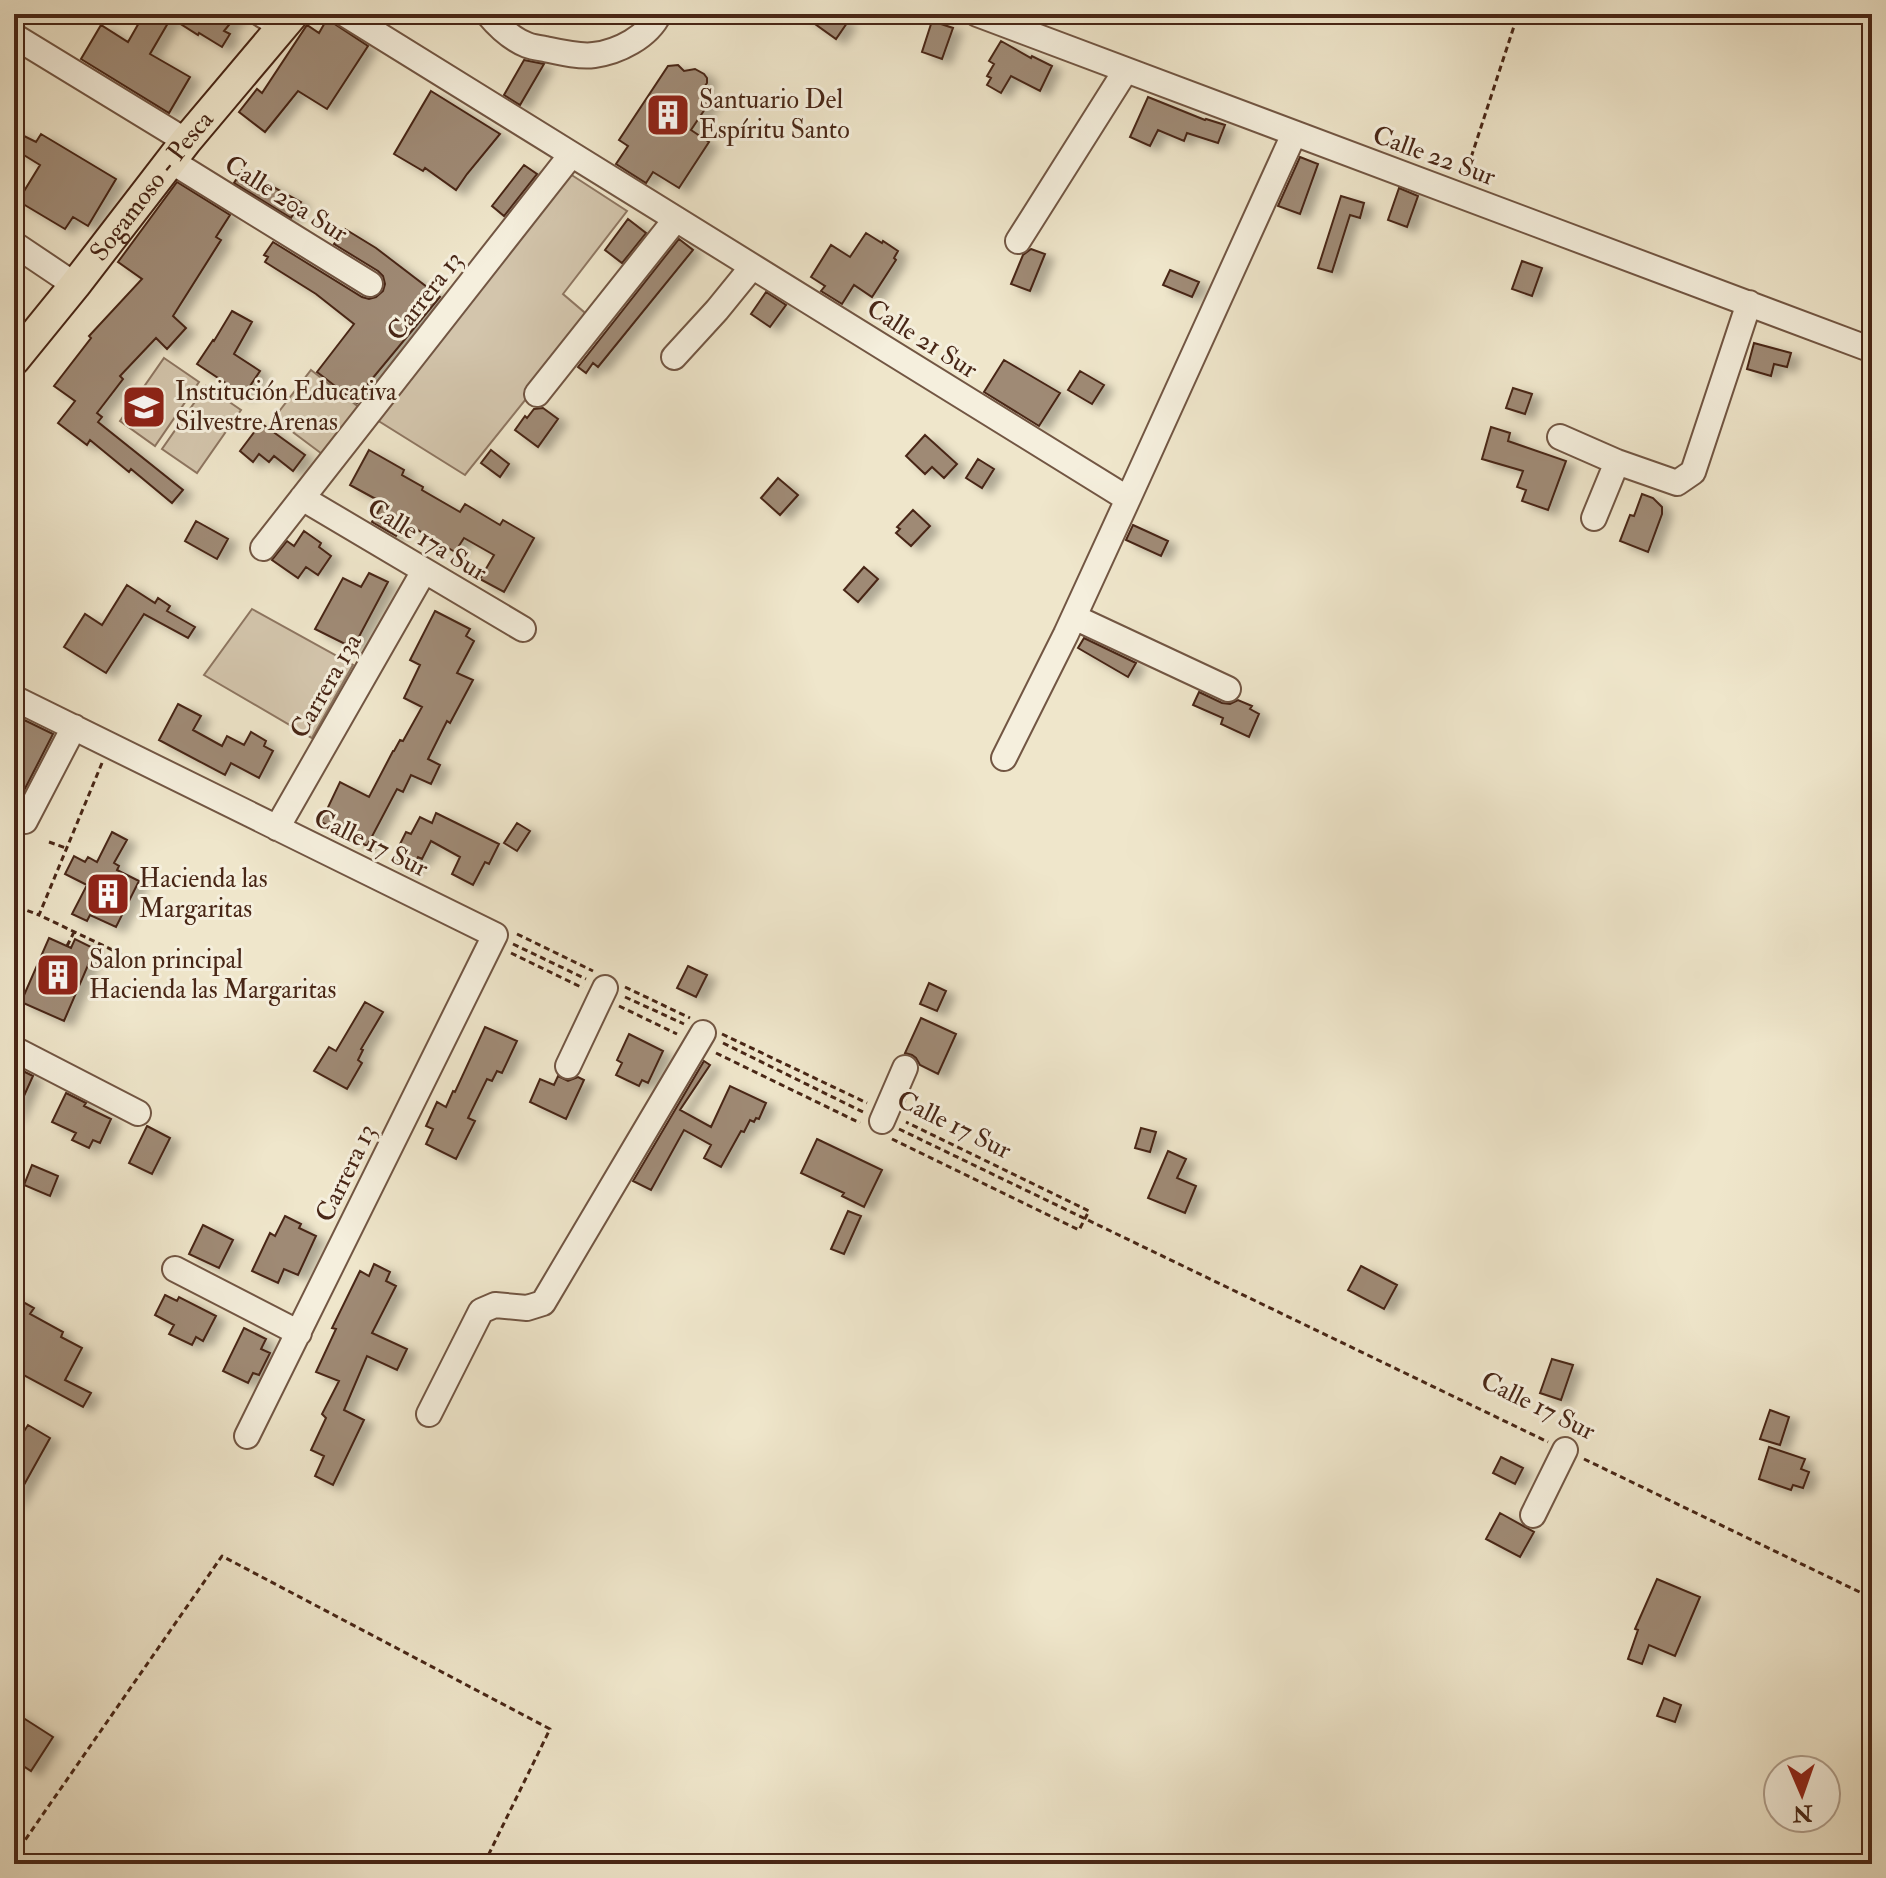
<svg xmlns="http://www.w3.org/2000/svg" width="1886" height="1878" font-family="'IM FELL Double Pica',serif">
<defs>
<filter id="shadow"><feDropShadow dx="9" dy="5" stdDeviation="4" flood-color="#0004"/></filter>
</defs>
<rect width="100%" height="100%" fill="#efe6cb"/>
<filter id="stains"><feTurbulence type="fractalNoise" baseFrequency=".0025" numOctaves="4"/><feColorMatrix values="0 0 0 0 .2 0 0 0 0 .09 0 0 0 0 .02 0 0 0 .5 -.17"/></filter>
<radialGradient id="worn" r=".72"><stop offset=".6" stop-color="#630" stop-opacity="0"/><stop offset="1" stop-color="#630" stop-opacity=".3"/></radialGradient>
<path fill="#d3c5ac" stroke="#8e7661" stroke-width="2" d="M567 172 627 211 563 294 591 318 465 475 377 420Z
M164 358 199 382 155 446 120 421Z
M311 370 360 408 322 454 274 418Z
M206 386 241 410 197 473 162 449Z
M252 609 353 665 312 738 204 675Z"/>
<path fill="#9f8a74" stroke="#482616" stroke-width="2" filter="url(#shadow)" d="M144 14H238L224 31 230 34 222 47 199 33 198 35 171 18 150 54 190 77 169 113 81 59 101 25 128 42Z
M801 14H834L847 23 836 39Z
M327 19 368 46 327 109 298 91 265 132 239 112 257 89 262 93 307 25 319 33Z
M932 21 953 28 942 59 922 52Z
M1001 41 1031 58 1032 56 1052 66 1040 91 1011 76 1001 93 987 85 991 78 987 76 994 64 989 61Z
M524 60 544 64 520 105 504 95Z
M678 65 684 71 695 69 704 74 707 78V83L700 93 711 100 691 130 709 142 679 188 653 172 646 183 616 164 628 146 619 140 668 66Z
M431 91 500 134 467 174 456 190 425 168 423 171 394 154Z
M1148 97 1205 120 1206 119 1225 125 1218 143 1187 133 1184 141 1158 130 1150 146 1130 137Z
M14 131 36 142 41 134 116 179 88 226 73 217 65 229 18 201 40 165 14 149Z
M1300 157 1318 164 1300 214 1278 206Z
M524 165 537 174 504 216 492 206Z
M242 170 301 202 291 218 234 183Z
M177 182 230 215 216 237 221 240 173 316 186 328 167 349 156 338 120 376 123 379 97 413 102 417 98 422 183 490 172 503 131 469 129 472 90 440 87 445 58 423 75 401 54 386 91 338 89 336 142 279 118 262Z
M1399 188 1418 196 1407 227 1388 220Z
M1341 196 1364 203 1360 218 1350 215 1332 272 1318 268Z
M628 219 646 233 622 263 605 250Z
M345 229 376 248 440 297 367 385 370 388 357 403 317 372 354 324 316 294 265 262 268 257 264 255 273 242 362 297 369 299 376 297 383 291 385 284 383 276 378 271 334 244Z
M866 233 882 243 883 241 898 251 894 258 896 260 872 297 854 285 842 304 821 291 825 286 811 277 831 245 850 257Z
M679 239 693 250 598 367 593 363 586 373 578 367Z
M1031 249 1045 254 1030 291 1011 284 1023 255Z
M1522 261 1542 268 1532 296 1512 289Z
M1170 270 1199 282 1192 297 1163 285Z
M766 292 786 305 770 327 751 314Z
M232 311 252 322 234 354 260 371 244 395 197 364 213 340 214 341Z
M1754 343 1791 353 1787 367 1774 364 1771 376 1747 369Z
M1004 360 1060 393 1039 426 984 392Z
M1080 371 1104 385 1092 404 1068 390Z
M1513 388 1532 394 1525 414 1506 408Z
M543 408 558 419 538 447 515 430 525 416 527 418 534 409Z
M261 423 305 455 293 471 274 456 269 462 259 454 253 462 240 451Z
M1491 427 1510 433 1508 441 1566 461 1548 510 1522 501 1526 490 1517 487 1523 471 1482 459Z
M925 435 957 464 944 478 932 467 925 474 906 456Z
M369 450 404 470 402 475 423 487 422 490 460 512 465 504 500 525 503 520 534 538 504 592 480 579 494 555 464 538 455 552 404 522 396 536 372 522 383 503 350 485Z
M491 450 509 464 500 477 481 463Z
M978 459 994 469 982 488 966 478Z
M778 478 798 495 780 515 761 498Z
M1642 494 1653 498 1662 507V514L1648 552 1620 541 1630 515 1634 516Z
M913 510 930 526 911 546 896 533 900 529 897 527Z
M196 521 228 539 217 559 185 541Z
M1133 525 1168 541 1161 556 1126 540Z
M304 531 321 543 319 547 331 556 318 575 306 567 298 578 272 560 287 541 294 546Z
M864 567 878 579 858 602 844 590Z
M369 573 388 582 353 648 315 629 343 578 361 587Z
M127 585 155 603 158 598 170 606 167 611 195 627 188 638 144 614 106 673 64 647 85 614 102 625Z
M435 611 470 629 466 636 474 641 457 673 473 680 450 723 447 721 428 759 440 765 431 784 411 775 403 792 397 789 367 846 321 822 340 782 369 797 393 751H394L400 740 403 741 422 707 404 698 420 665 410 660Z
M1084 638 1136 663 1128 677 1078 648Z
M1199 692 1222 703 1230 704 1238 700 1252 706 1250 709 1259 714 1249 737 1221 724 1223 718 1193 705Z
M178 704 201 716 193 730 222 746 227 736 244 745 251 732 266 741 264 746 273 751 259 778 231 763 225 775 159 740Z
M14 715 53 734 14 810V766L21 753 14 750Z
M436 813 499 844 489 864 485 862 473 885 452 874 460 857 431 841 422 859 418 857 412 870 392 860 406 832 411 834 420 817 432 823Z
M517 823 530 831 517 851 504 843Z
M112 832 127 840 114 863 119 866 117 870 139 881 116 927 90 915 87 921 72 914 87 885 65 874 74 856 85 862 88 857 97 862Z
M49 938 71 948 75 939 95 949 64 1021 21 1002Z
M688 966 707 975 696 997 677 988Z
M929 983 946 991 937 1011 920 1004Z
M365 1002 383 1012 361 1049 363 1050 358 1060 362 1063 347 1089 314 1071 329 1047 336 1051Z
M921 1018 956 1034 938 1074 920 1065 916 1058 912 1055 905 1053Z
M485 1027 517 1041 502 1073 497 1071 492 1081 487 1079 468 1118 475 1121 456 1159 426 1144 433 1129 426 1126 437 1102 446 1107 453 1091 455 1092Z
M629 1034 663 1051 648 1083 642 1080 639 1086 616 1075 622 1063 617 1060Z
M704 1061 710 1065 680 1110 711 1127 730 1086 766 1103 759 1119 756 1118 754 1122 750 1120 744 1132 741 1131 721 1167 704 1158 711 1145 684 1130 651 1190 633 1181Z
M17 1068 33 1076 14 1118V1075Z
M558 1076 568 1081 578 1077 584 1080 566 1119 530 1102 540 1079 554 1085Z
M66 1093 86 1103 84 1106 111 1119 100 1143 93 1140 89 1148 72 1140 76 1133 52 1122Z
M147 1126 170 1138 152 1174 129 1163Z
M1141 1128 1156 1132 1150 1152 1135 1148Z
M817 1139 882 1170 864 1207 842 1196 844 1193 801 1173Z
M1168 1151 1186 1159 1177 1178 1196 1186 1185 1213 1148 1198Z
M32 1165 58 1176 50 1196 24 1185Z
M848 1211 861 1216 844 1254 831 1249Z
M285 1216 301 1224 299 1228 316 1236 298 1275 284 1269 278 1283 252 1271 270 1233 275 1236Z
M203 1225 233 1240 219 1268 189 1254Z
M374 1264 390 1272 386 1281 396 1286 372 1333 407 1349 397 1370 367 1356 344 1410 364 1420 333 1485 315 1476 324 1456 311 1450 326 1418 322 1414 339 1381 316 1372 336 1329 332 1328 360 1271 369 1276Z
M1361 1266 1397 1285 1384 1309 1348 1290Z
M165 1295 177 1301 179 1297 216 1316 203 1341 196 1337 192 1345 169 1334 174 1325 155 1315Z
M14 1297 34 1308 30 1314 63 1332 61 1337 82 1348 65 1380 91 1393 83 1407 14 1370Z
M244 1328 266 1339 261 1349 270 1353 259 1375 253 1373 248 1383 223 1371Z
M1552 1359 1573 1365 1561 1400 1540 1393Z
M1770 1410 1789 1417 1780 1445 1760 1439Z
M28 1425 50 1438 14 1503V1432L21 1436Z
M1769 1447 1805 1459 1801 1469 1809 1472 1803 1488 1793 1485 1791 1490 1759 1479Z
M1501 1457 1523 1468 1515 1484 1493 1473Z
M1500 1513 1534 1532 1520 1557 1486 1539Z
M1657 1579 1700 1597 1675 1656 1649 1645 1642 1664 1628 1659 1638 1630 1635 1629Z
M1664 1698 1681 1705 1675 1722 1657 1716Z
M14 1712 53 1737 31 1771 14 1760Z"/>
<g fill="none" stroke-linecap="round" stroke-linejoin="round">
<g stroke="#725643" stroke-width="28">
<path id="minor" d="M261 14 283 27
M345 14 1128 499 1294 134
M488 14C498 26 512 39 527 45 532 47 539 48 545 49 559 52 579 57 594 55 618 52 648 37 659 14
M977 14 1872 350
M14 36 186 141
M171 161 370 284
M1018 241 1126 70
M14 244 75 285
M674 357 717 310 752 267
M537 394 676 219
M1560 437 1617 462 1677 483 1693 472 1749 303
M302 498 523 629
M1594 518 1617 462
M263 548 571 155
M1074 617 1228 689
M14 698 495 935 247 1436
M1004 758 1066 634 1128 499
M25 821 74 727
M277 828 424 571
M14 1049 138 1113
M568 1066 605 988
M882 1121 905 1068
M175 1269 299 1333
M429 1414 481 1311 495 1305 527 1308 543 1303 703 1033
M1533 1515 1565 1450"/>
</g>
<g stroke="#482616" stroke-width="34">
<g id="major">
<path id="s1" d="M14 360 75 285 186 141 293 14"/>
</g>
</g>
<path stroke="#482616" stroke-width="3" stroke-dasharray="6 4" stroke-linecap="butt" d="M1465 176 1518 14
M102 763 39 915 144 965
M49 842 66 848
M18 907 39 915
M517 934 593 971
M513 944 586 979
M67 946 74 932
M511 953 583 988
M625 987 690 1018
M625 997 684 1024
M619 1006 677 1034
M722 1034 867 1103
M723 1043 863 1112
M716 1053 860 1123
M899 1129 1548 1442
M892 1139 1079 1230 1089 1211 906 1122
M1584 1459 1872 1598
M14 1856 222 1556 550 1729 484 1864"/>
<use href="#minor" stroke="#f5efdd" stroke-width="24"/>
<use href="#major" stroke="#efe6cb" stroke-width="30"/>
</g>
<defs>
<g id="building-square" transform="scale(2.3)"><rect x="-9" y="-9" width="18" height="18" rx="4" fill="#8f2418" stroke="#f5efdd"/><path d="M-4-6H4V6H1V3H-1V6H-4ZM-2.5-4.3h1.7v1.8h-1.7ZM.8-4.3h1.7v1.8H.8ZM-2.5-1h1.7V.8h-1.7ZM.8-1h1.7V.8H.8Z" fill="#fff"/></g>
<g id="school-square" transform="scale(2.3)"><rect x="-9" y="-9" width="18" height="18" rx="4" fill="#8f2418" stroke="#f5efdd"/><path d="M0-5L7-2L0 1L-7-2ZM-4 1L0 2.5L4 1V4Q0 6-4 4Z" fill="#fff"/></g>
</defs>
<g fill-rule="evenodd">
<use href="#building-square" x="668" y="115"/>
<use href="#school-square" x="144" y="407"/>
<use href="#building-square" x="108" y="894"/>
<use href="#building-square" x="58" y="975"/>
</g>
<g text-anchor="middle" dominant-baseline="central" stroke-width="6" stroke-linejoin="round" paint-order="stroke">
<g font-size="26" fill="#482616" stroke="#f5efdd" text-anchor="start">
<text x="699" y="100">Santuario Del<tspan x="699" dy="30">Espíritu Santo</tspan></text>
<text x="175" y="392">Institución Educativa<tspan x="175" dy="30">Silvestre Arenas</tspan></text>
<text x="139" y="879">Hacienda las<tspan x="139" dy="30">Margaritas</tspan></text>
<text x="89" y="960">Salon principal<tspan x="89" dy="30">Hacienda las Margaritas</tspan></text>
</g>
<g font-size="26" fill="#482616" stroke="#f5efdd">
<text transform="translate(1434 156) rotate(20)">Calle 22 Sur</text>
<text stroke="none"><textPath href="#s1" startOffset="222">Sogamoso - Pesca</textPath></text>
<text transform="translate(286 199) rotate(32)">Calle 20a Sur</text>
<text transform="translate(425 296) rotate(-52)">Carrera 13</text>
<text transform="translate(922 339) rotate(32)">Calle 21 Sur</text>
<text transform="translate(427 540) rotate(31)">Calle 17a Sur</text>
<text transform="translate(326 686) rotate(-60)">Carrera 13a</text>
<text transform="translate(371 843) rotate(26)">Calle 17 Sur</text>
<text transform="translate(954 1125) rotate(26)">Calle 17 Sur</text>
<text transform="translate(346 1173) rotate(-64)">Carrera 13</text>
<text transform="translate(1538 1406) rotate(26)">Calle 17 Sur</text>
</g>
</g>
<rect width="1886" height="1878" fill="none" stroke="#efe6cb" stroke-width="48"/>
<rect x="16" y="16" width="1854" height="1846" fill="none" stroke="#482616" stroke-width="4"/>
<rect x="24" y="24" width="1838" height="1830" fill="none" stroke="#482616" stroke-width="2"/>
<g transform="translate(1802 1794) rotate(178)"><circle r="38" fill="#f5efdd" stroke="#b09f8d" stroke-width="2"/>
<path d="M0-6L14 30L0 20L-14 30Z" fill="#8f2418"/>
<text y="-12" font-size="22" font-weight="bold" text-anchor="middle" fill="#482616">N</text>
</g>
<rect width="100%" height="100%" filter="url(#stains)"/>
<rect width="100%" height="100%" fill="url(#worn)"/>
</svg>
